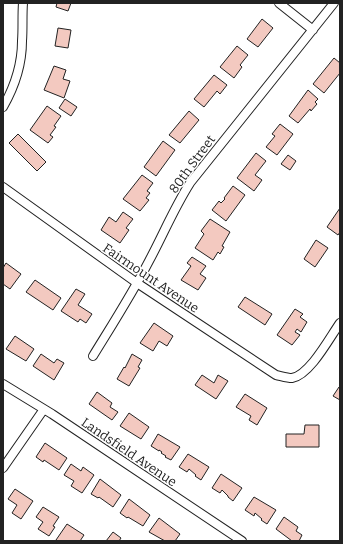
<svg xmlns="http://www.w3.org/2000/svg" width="343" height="544" font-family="Bitter,serif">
<rect width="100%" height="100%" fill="#fff"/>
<path fill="#f3c9c0" stroke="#222" d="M57 3H71L68 11 56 7Z
M262 19 273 28 258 47 247 39Z
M58 28 71 30 68 48 55 46Z
M237 46 248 55 240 65 242 67 234 78 220 67Z
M334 58 340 63V73L324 93 313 84Z
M54 66 66 70 63 79 70 81 64 98 44 90Z
M214 75 227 85 220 94 217 91 204 107 194 99Z
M308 90 318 99 315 102 317 104 311 111 310 109 298 123 289 116Z
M65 99 77 107 71 116 59 108Z
M47 106 61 116 54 126 56 127 50 135 53 137 48 143 30 130Z
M189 111 199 120 180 143 169 135Z
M280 124 293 134 277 155 266 147 275 136 272 134Z
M18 134 46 162 37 171 9 143Z
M163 141 175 150 156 176 144 167Z
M256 153 266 161 255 175 262 180 254 191 237 178Z
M288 155 296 161 290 170 281 164Z
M142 175 153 183 147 191 150 193 146 198 149 200 140 211 123 199Z
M233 186 245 195 226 221 212 210 219 201 221 203 225 199 224 198Z
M340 208V232L338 235 327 227Z
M123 212 133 219 126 228 129 230 120 243 101 230 109 217 116 222Z
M210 219 230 232 222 246 224 247 220 254 218 252 213 260 195 248 204 234 201 231Z
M316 240 328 248 315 267 304 259Z
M192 257 206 266 200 274 206 278 198 290 181 280 191 266 187 263Z
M6 263 21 274 10 289 3 284V268Z
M35 280 61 298 53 310 26 292Z
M76 289 85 294 78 305 92 314 86 323 80 319 78 322 61 311Z
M245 297 272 314 265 325 238 307Z
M295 309 303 314 300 317 307 322 301 332 297 329 295 332 300 335 292 345 277 335Z
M154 323 173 336 167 346 159 341 153 351 140 343Z
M15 336 34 349 26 361 6 349Z
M41 354 54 363 57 359 64 363 54 380 33 366Z
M132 354 142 360 138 367 140 368 129 386 117 379 124 367 125 368Z
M202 375 214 383 218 375 228 381 216 399 195 385Z
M339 387H340V400L333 396Z
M97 392 112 403 110 407 118 412 112 420 89 404Z
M245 394 267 408 257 425 249 420 251 416 236 407Z
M129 413 149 427 141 439 120 426Z
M305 425H319V447H286V434H304Z
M158 434 180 447 171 460 165 457 166 456 161 453 162 452 159 450V451L151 446Z
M45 443 67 458 59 470 44 460 43 462 36 457Z
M188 454 209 467 201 480 195 476 196 475 189 469 187 472 179 467Z
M71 464 81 471 83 467 94 475 82 493 71 486 74 481 64 475Z
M221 474 242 488 233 501 228 497V496L222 490 220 493 212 488Z
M100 479 121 495 113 507 99 497 98 498 91 494Z
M15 489 33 501 21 519 12 513 17 505 8 499Z
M254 497 276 510 267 524 261 520 262 519 255 513 254 516 245 510Z
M129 499 150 515 143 526 128 517 127 518 120 513Z
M43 507 59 517 53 526 55 527 49 536 38 529 43 522 36 517Z
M284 517 298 527 296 531 302 535 299 541H292L276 529Z
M159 518 180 534 175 541H165L149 532Z
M67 524 84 535 80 541H58L56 540Z
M113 532 121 538 119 541H106Z"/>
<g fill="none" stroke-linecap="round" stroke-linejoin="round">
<g stroke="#222" stroke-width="10">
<path id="street" d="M279 3 313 30
M3 107C15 86 22 65 22 41 23 28 22 16 23 3
M3 187 137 283 276 375C281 376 287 378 292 378 310 375 330 337 340 323
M93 356C112 325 132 294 149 261 163 235 174 208 190 183L334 3
M3 384 52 414 242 541
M3 468 44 409"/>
</g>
<use href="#street" stroke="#fff" stroke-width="8"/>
</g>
<g text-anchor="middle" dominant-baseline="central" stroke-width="3" stroke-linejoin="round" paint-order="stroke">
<g font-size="13" fill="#222" stroke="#fff">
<text transform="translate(192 164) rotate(-54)">80th Street</text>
<text transform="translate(151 278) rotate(34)">Fairmount Avenue</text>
<text transform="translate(129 452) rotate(34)">Landsfield Avenue</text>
</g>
</g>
<rect width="343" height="544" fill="none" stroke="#222222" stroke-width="8"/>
</svg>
